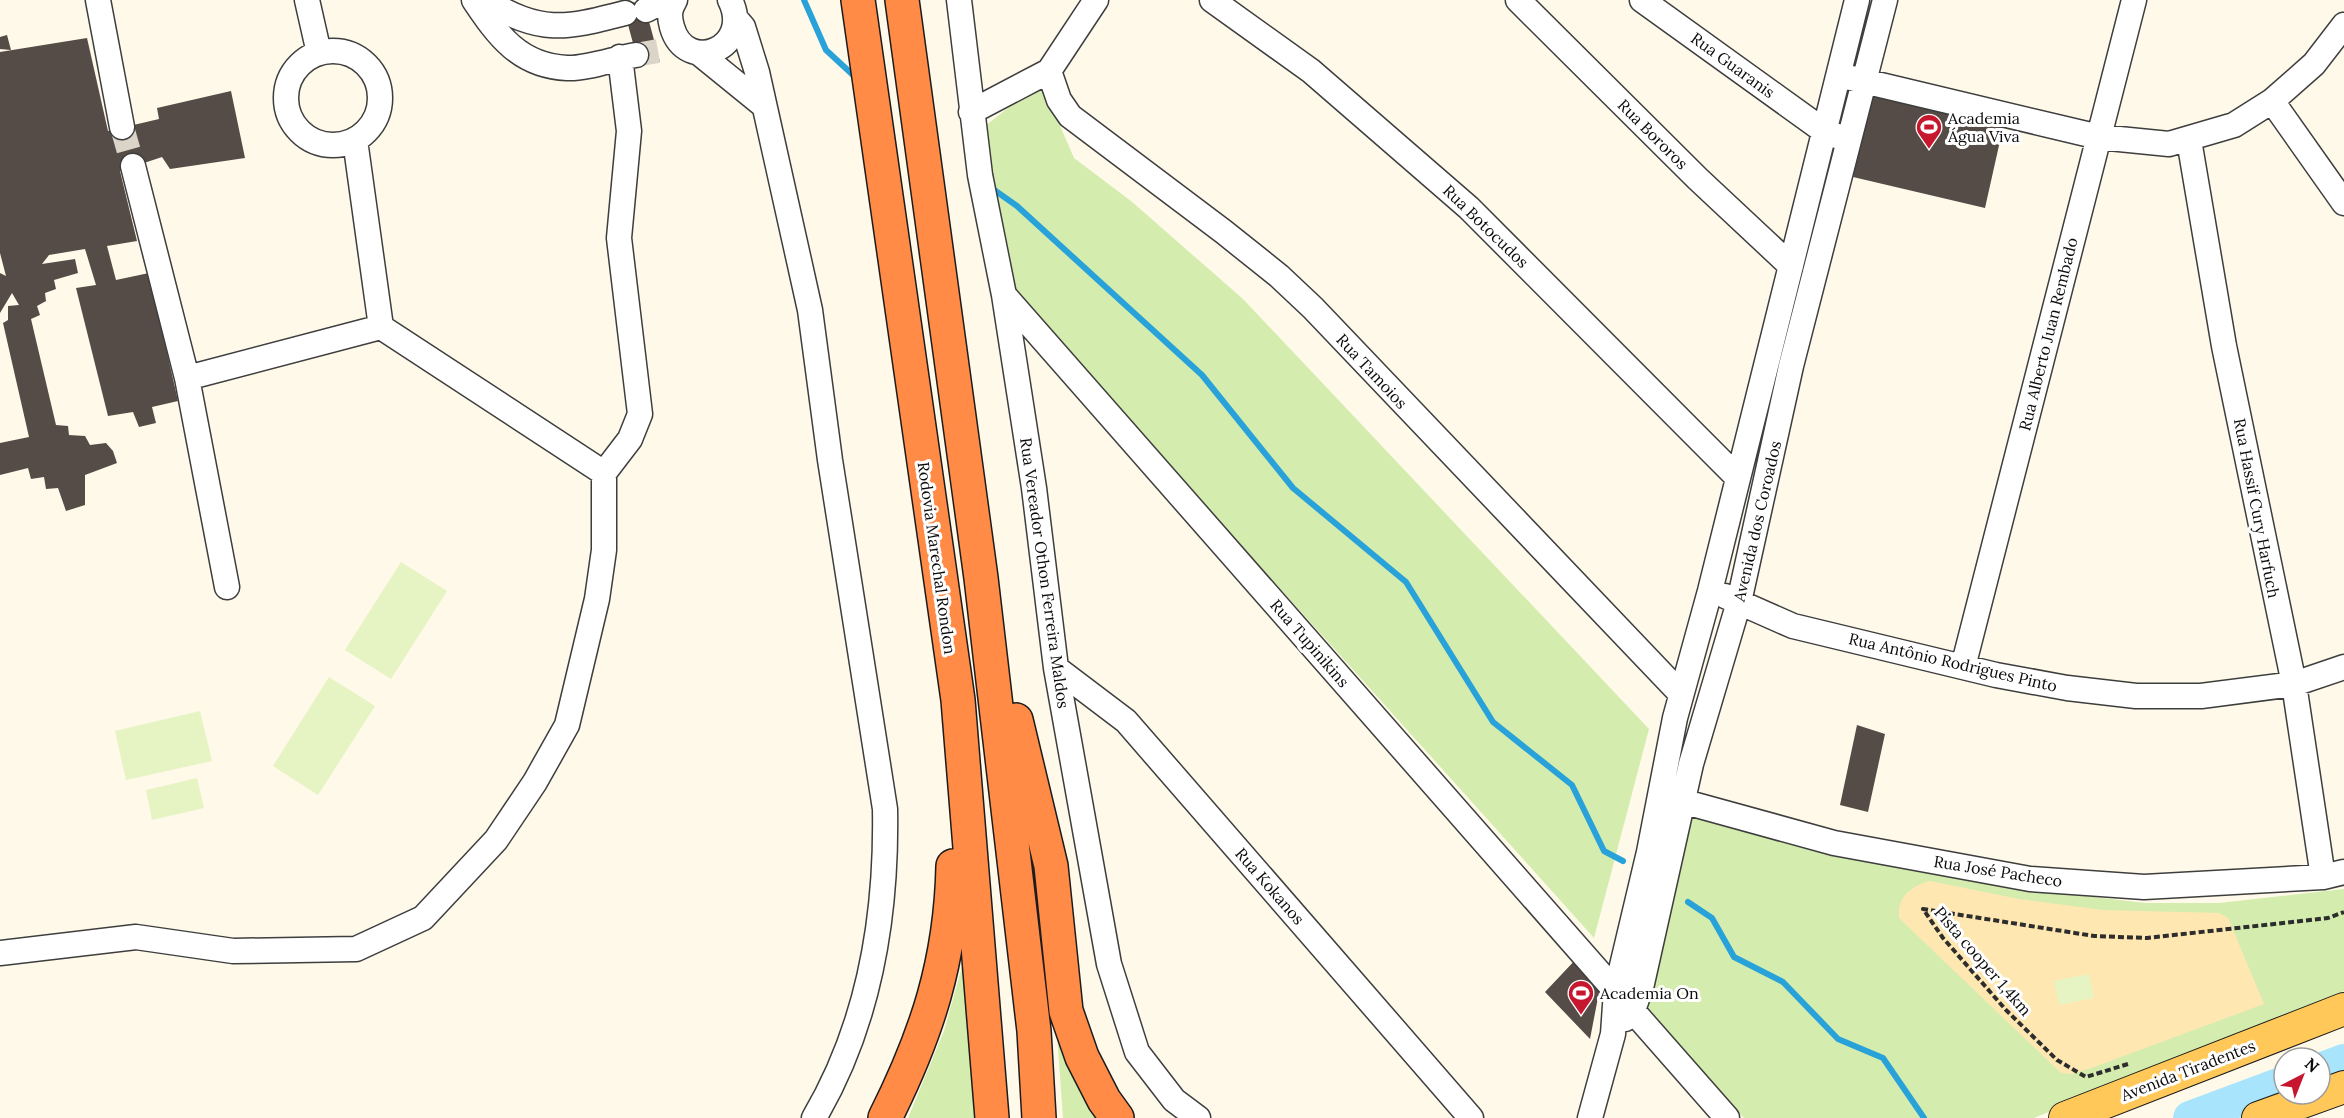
<svg xmlns="http://www.w3.org/2000/svg" width="2344" height="1118" font-family="Lora,serif">
<rect width="100%" height="100%" fill="#fff9e9"/>
<path fill="#d4edaf" d="M1041 82 1074 158 1131 201 1243 299 1649 729 1594 938 1011 289 975 134Z
M1694 810 2035 890 2145 903H2219L2344 889V991L2034 1118H1744L1646 1012Z
M967 949 975 1118H908L944 1031Z
M1055 1008 1101 1118H1063Z"/>
<path fill="#ffe7b1" d="M1930 881 2019 899 2103 910 2219 913 2228 918 2264 1004 2094 1067 2072 1074 2061 1073 1899 918C1897 897 1911 886 1930 881Z"/>
<path fill="#e6f3c2" d="M401 562 447 591 391 679 345 650Z
M329 677 375 706 318 795 273 766Z
M200 711 212 761 126 780 115 731Z
M197 778 204 808 152 820 146 790Z
M2089 974 2094 998 2059 1005 2054 981Z"/>
<g fill="none" stroke-linecap="round" stroke-linejoin="round">
<path stroke="#29a2d9" stroke-width="6" d="M804 0 826 50 853 75
M990 187 1017 206 1202 375 1293 488 1406 582 1493 722 1572 785 1604 851 1623 861
M1688 902 1712 918 1734 957 1783 982 1838 1039 1883 1058 1924 1118"/>
<path stroke="#a8e4fc" stroke-width="34" d="M2320 1070 2344 1061
M2190 1118 2284 1083"/>
</g>
<path fill="#554b47" d="M622 2 644 3 660 62H638Z
M7 35 11 50 0 49V37Z
M87 38 108 131 159 119 157 108 231 91 245 158 170 169 162 157 120 171 137 241 107 246 116 280 149 273 178 401 152 407 156 423 139 427 133 412 108 416 76 288 96 285 85 249 49 255 42 264 75 259 78 273 54 280 56 289 45 293 46 301 37 306 40 315 31 319 56 425 68 426 69 435 85 436 90 445 106 443 113 451 117 463 85 475V505L66 511 58 488 46 489 44 477 31 479 28 468 0 475V443L29 437 3 323 8 320V306L19 305 12 293 0 313V273L6 276 0 253V52Z
M1873 92 2004 123 1985 208 1853 177Z
M1857 725 1885 734 1868 812 1840 805Z
M1578 957 1601 982 1590 1039 1545 992Z"/>
<g fill="none" stroke-linecap="round" stroke-linejoin="round">
<path stroke="#dad5c8" stroke-width="24" stroke-dasharray="24 12" stroke-linecap="butt" d="M636 55 658 51
M122 127 133 166"/>
<g stroke="#3e3e3e" stroke-width="27">
<path id="minor" d="M98 0 122 127
M307 0 319 53
M474 0C498 36 520 66 567 68 587 69 616 58 636 55
M485 0C541 34 564 29 625 13
M675 0C669 10 669 16 672 27 686 76 754 48 730 0
M959 0 980 175 1004 295 1034 488 1056 668 1109 964 1137 1052 1174 1100 1198 1118
M1212 0 1311 71 1469 208 1737 477
M1518 0 1698 179 1791 266
M1642 0 1824 131 1837 136
M646 10 666 0
M737 20 743 27 757 72 810 310 830 460 885 809C887 916 869 1025 814 1118
M286 98a47 47 0 1 1 94 0a47 47 0 1 1-94 0Z
M699 53 763 105
M1049 71 1059 100 1070 116 1224 232 1279 276 1313 308 1681 694
M1851 78 2099 137 2169 144 2234 125 2272 101 2314 64 2344 25
M2272 101 2344 203
M971 112 1049 71 1096 0
M2189 140 2224 346 2294 684 2323 877
M133 166 187 378 381 327 355 140
M1004 295 1727 1118
M187 378 227 587
M604 473 630 439 640 414 619 238 629 131 620 57
M1725 596 1793 626 1996 675 2067 688 2136 696H2201L2294 684 2344 667
M1963 667 2134 0
M1056 668 1126 721 1471 1118
M1667 797 1834 843 2030 879 2144 887 2323 877 2344 872
M0 953 136 937 233 951 356 949 423 918 496 840 535 782 567 725 597 599 604 550V473L381 327
M1625 1019 1633 1010 1641 988 1691 764 1739 602 1791 366 1885 0
M1590 1118 1613 1034 1616 991 1649 852 1675 718 1710 591 1857 0"/>
</g>
<g stroke="#1c1c1c" stroke-width="34">
<path id="major" d="M2065 1118 2344 1009
M2258 1118 2344 1087"/>
</g>
<g stroke="#1c1c1c" stroke-width="36">
<path id="highway" d="M858 0 958 700 992 1118
M902 0 981 578 1034 1031 1039 1118
M1016 720 1051 866 1066 1011 1082 1057 1104 1100 1117 1118
M885 1118C927 1034 951 961 953 866"/>
</g>
<path stroke="#2d2d2d" stroke-width="4" stroke-dasharray="6 3" stroke-linecap="butt" d="M2128 1064 2086 1077 2057 1060 2006 1010 1943 938 1923 909 2094 936 2147 938 2328 918 2344 912"/>
<use href="#minor" stroke="#fff" stroke-width="24"/>
<use href="#major" stroke="#ffc859" stroke-width="32"/>
<use href="#highway" stroke="#ff8b47" stroke-width="33"/>
</g>
<defs>
<g id="stadium-pin" transform="scale(1.35)"><path d="M0 17L-7.5 6A9.5 9.5 0 1 1 7.5 6Z" fill="#c7172f" stroke="#fff"/><path d="M0-5a6.5 5 0 1 0 0 10a6.5 5 0 1 0 0-10ZM-3.5-1.8h7v3.6h-7Z" fill="#fff"/></g>
</defs>
<g fill-rule="evenodd">
<use href="#stadium-pin" x="1929" y="127"/>
<use href="#stadium-pin" x="1581" y="993"/>
</g>
<g text-anchor="middle" dominant-baseline="central" stroke-width="6" stroke-linejoin="round" paint-order="stroke">
<g font-size="16" fill="#0b0b0b" stroke="#fff">
<text transform="translate(1733 65) rotate(36)">Rua Guaranis</text>
<text transform="translate(1653 134) rotate(45)">Rua Bororos</text>
<text transform="translate(1486 226) rotate(44)">Rua Botocudos</text>
<text transform="translate(2048 334) rotate(-76)">Rua Alberto Juan Rembado</text>
<text transform="translate(1372 371) rotate(47)">Rua Tamoios</text>
<text transform="translate(2257 508) rotate(79)">Rua Hassif Cury Harfuch</text>
<text transform="translate(1757 521) rotate(-77)">Avenida dos Coroados</text>
<text transform="translate(937 558) rotate(82)">Rodovia Marechal Rondon</text>
<text transform="translate(1045 573) rotate(82)">Rua Vereador Othon Ferreira Maldos</text>
<text transform="translate(1310 643) rotate(49)">Rua Tupinikins</text>
<text transform="translate(1953 662) rotate(13)">Rua Antônio Rodrigues Pinto</text>
<text transform="translate(1998 871) rotate(9)">Rua José Pacheco</text>
<text transform="translate(1270 886) rotate(49)">Rua Kokanos</text>
<text transform="translate(1983 961) rotate(49)">Pista cooper 1,4km</text>
<text transform="translate(2188 1070) rotate(-21)">Avenida Tiradentes</text>
</g>
<g font-size="16" fill="#0b0b0b" stroke="#fff" text-anchor="start">
<text x="1948" y="118">Academia<tspan x="1948" dy="18">Água Viva</tspan></text>
<text x="1600" y="993">Academia On</text>
</g>
</g>
<g transform="translate(2302 1076) rotate(42)"><circle r="28" fill="#ffffff" stroke="#9d9d9d" stroke-width="1.5"/>
<path d="M0-4.5L10 22L0 15L-10 22Z" fill="#c7172f"/>
<text y="-9" font-size="16" font-weight="bold" text-anchor="middle" fill="#0b0b0b">N</text>
</g>
</svg>
